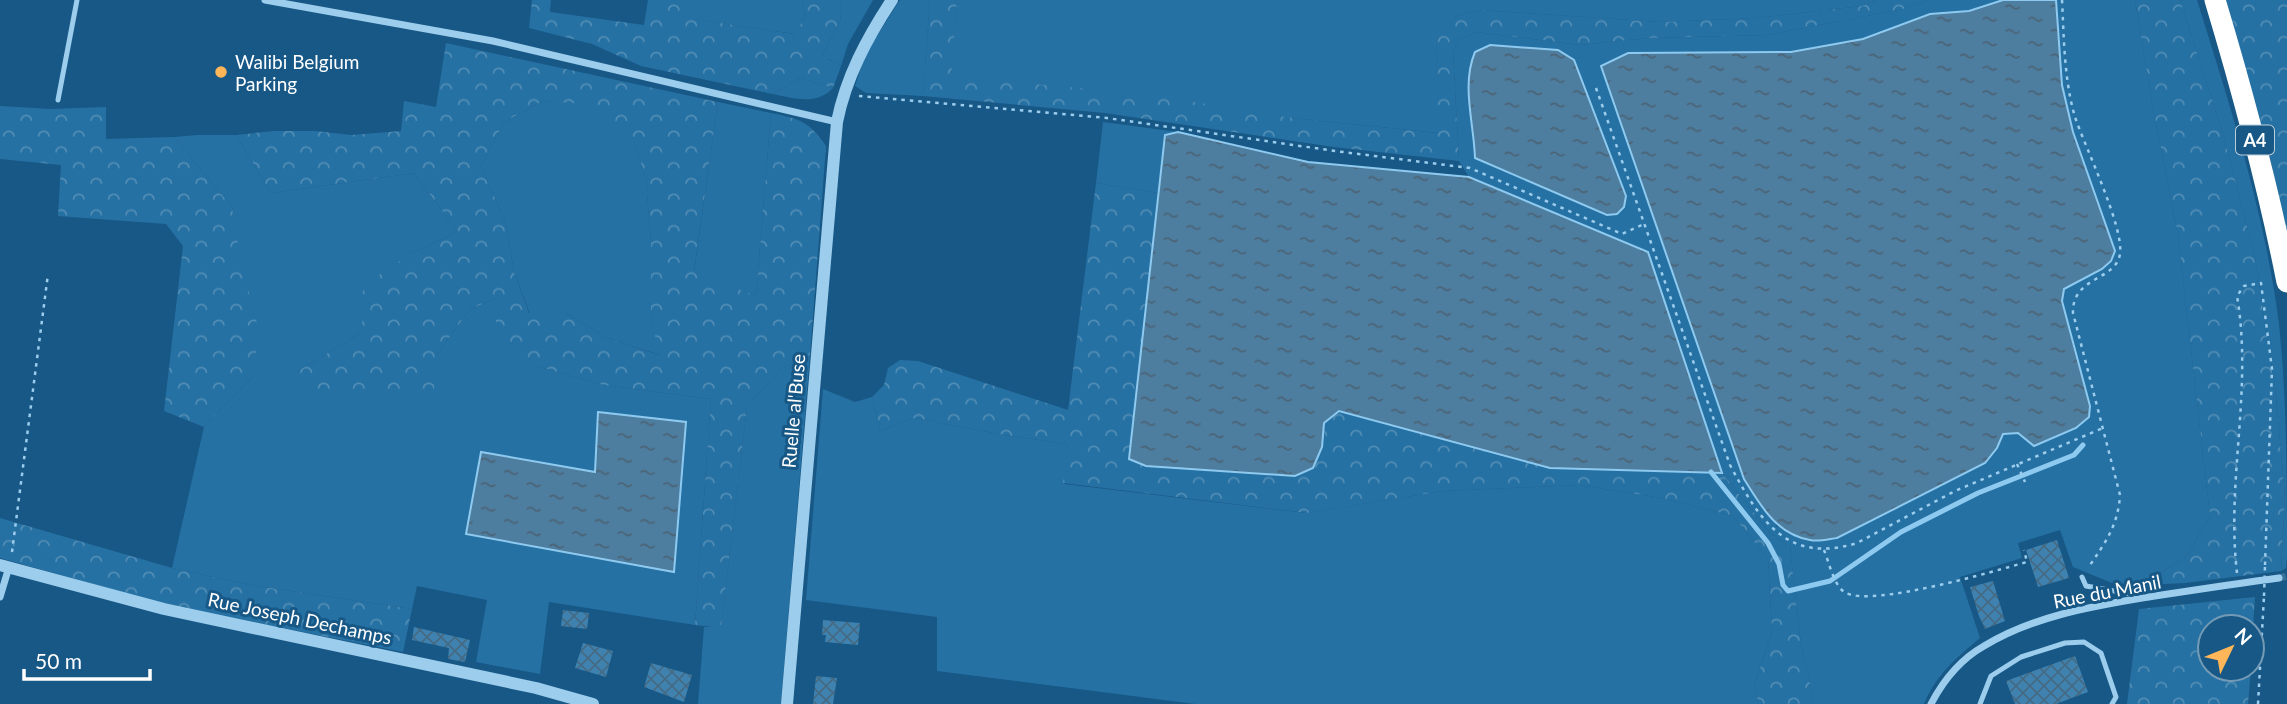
<svg xmlns="http://www.w3.org/2000/svg" width="2287" height="704" font-family="Lato,sans-serif">
<defs>
<pattern id="forest-crowns" width="20" height="18" patternUnits="userSpaceOnUse" patternTransform="scale(1.75)"><rect width="20" height="18" fill="#2671a3"/><path d="M2 6a3 3 0 1 1 6 0M12 15a3 3 0 1 1 6 0" fill="none" stroke="#518db5"/></pattern>
<pattern id="water-ripples" width="26" height="14" patternUnits="userSpaceOnUse" patternTransform="scale(1.75)"><rect width="26" height="14" fill="#4d7d9f"/><path d="M2 4q2-2 4 0t4 0M15 11q2-2 4 0t4 0" fill="none" stroke="#4c6476"/></pattern>
<pattern id="building-cross-hatch" width="8" height="8" patternUnits="userSpaceOnUse" patternTransform="scale(1.75)"><rect width="8" height="8" fill="#3f82b0"/><path d="M0 0l8 8M0 8l8-8" fill="none" stroke="#456a83"/></pattern>
</defs>
<rect width="100%" height="100%" fill="#175886"/>
<path fill="#2671a3" fill-rule="evenodd" d="M694 0H803L805 18 795 34 693 19Z
M842 0H873L848 44 841 66 822 55 840 22Z
M900 0H930L923 96 866 93 855 86 866 53Z
M957 0H1876L1862 6 1756 18 1661 22 1480 10 1456 16 1436 42 1439 133 1292 118 950 77Z
M1930 0H2003L1969 11 1930 14 1863 39 1791 52H1710L1776 526 1811 540 1837 538 1997 448 2003 434 2018 433 2035 446 2076 428 2089 417 2090 406 2062 301 2064 289 2102 269 2115 251 2073 132 2062 85 2056 0H2135L2153 108 2178 235 2210 516 2187 556 2141 585 2112 583 2073 567 2060 530 2018 543 2022 558 1960 577 1980 638C1956 658 1936 675 1924 704H1812L1813 696 1801 645 1790 547 1770 533 1722 473 1648 252 1469 177 1459 161 1453 52 1458 41 1476 32 1580 45 1649 38 1768 35 1903 9Z
M2180 0H2197C2230 106 2265 213 2279 324 2287 401 2287 479 2287 557L2286 568 2281 571 2285 496 2275 387 2255 257 2223 134Z
M800 78 833 88C816 106 794 98 772 94Z
M543 101 586 103 632 133 646 180 651 241V316L660 355 607 338 566 313 530 314 514 272 506 224 481 166 504 122Z
M718 102 771 113 756 296 694 272Z
M1103 122 1178 132 1165 136 1158 193 1096 183Z
M198 135H236L271 193 414 173 458 232 410 254 362 332 293 374 435 357 470 309 495 299 533 365 603 385 711 399 695 625 549 602 540 674 476 662 487 600 417 586 412 609 250 585 172 568 204 427 254 375 232 207 174 137ZM481 452 595 472 466 534Z
M810 355 781 704H698L704 627H721L747 406 782 368Z
M823 389 855 402 872 397 880 431 915 418 1004 435 1068 444 1064 484 1306 513 1443 491 1579 485 1662 498 1733 516 1768 559 1772 632 1755 683 1758 704H1195L937 671V617L806 600Z"/>
<path fill="url(#forest-crowns)" fill-rule="evenodd" d="M532 0H551L550 12 644 25 648 0H694V19L794 34 805 18 803 0H842L840 22 822 55 841 66 833 88 800 78 772 94 641 66 592 44 529 28Z
M930 0H957L951 77 1138 93 1292 118 1438 133 1436 42 1443 27 1456 16 1480 10 1661 22 1756 18 1862 6 1876 0H1930L1903 9 1768 35 1649 38 1580 45 1476 32 1458 41 1453 52 1459 161 1334 147 1105 113 923 96Z
M2135 0H2180L2223 134 2255 257 2275 387 2285 496 2281 571 2185 583 2141 585 2187 556 2210 516 2178 235 2153 108Z
M2225 0H2287V232L2270 158Z
M446 43 718 102 694 271 756 296 771 113C800 119 809 121 826 146L810 355 782 368 747 406 721 628 695 625 711 399 603 385 533 365 497 344 495 299 470 309 435 357 434 395 312 396 293 374 362 332 363 286 410 254 458 232 414 173 271 193 236 135 274 131H315L351 135 401 131 404 101 436 107ZM543 101 586 104 632 134 646 180 651 241V316L659 355 607 338 566 313H529L514 272 506 224 481 166 504 122Z
M0 106 50 109 106 107V139L174 137 232 207 241 263 258 327 254 375 204 427 164 411 183 246 166 224 58 216 61 165 0 159Z
M1096 183 1158 193 1129 459 1322 447 1324 423 1338 411 1550 468 1722 473 1770 533 1790 547 1801 645 1813 696 1812 704H1758L1755 683 1772 632 1768 559 1733 516 1662 498 1579 485 1443 491 1307 513 1063 483 1068 444 1004 435 915 418 880 431 872 397 884 385 888 368 900 360 918 361 1068 410Z
M0 518 172 568 250 585 412 609 403 652 168 605 0 558Z
M2255 597 2252 643V627H2210V669H2251L2248 704H2127L2139 609Z"/>
<path fill="url(#water-ripples)" stroke="#8ecaf0" stroke-width="2" d="M2003 0H2056L2062 85 2073 132 2115 251 2111 261 2102 269 2064 289 2062 301 2090 406 2089 417 2076 428 2034 446 2018 433 2003 434 1997 448 1985 463 1837 538C1829 539 1818 542 1810 540 1776 534 1761 506 1744 479L1601 66 1628 53 1791 52 1863 39 1930 14 1969 11Z
M1490 45 1558 50 1574 60 1626 196 1624 207 1617 214 1607 215 1475 158C1474 123 1461 85 1475 52Z
M1178 132 1308 162 1469 177 1648 252 1722 473 1550 468 1339 411 1324 423 1322 447 1313 468 1295 476 1146 466 1129 459 1165 135Z
M598 412 686 422 674 572 466 534 481 452 595 472Z"/>
<g fill="none" stroke-linecap="round" stroke-linejoin="round">
<path stroke="#8ecaf0" stroke-width="5" d="M1711 472 1768 543 1779 564 1783 585 1788 591 1830 581 1901 532 1978 493 2074 455 2083 445"/>
</g>
<path fill="url(#building-cross-hatch)" d="M2057 540 2069 578 2038 587 2026 550Z
M1993 581 2005 621 1985 629 1979 616 1970 587Z
M563 610 589 613 587 629 561 626Z
M823 620 860 623 858 645 825 642 826 635H822Z
M414 627 470 640 465 662 448 659 449 648 412 640Z
M583 643 613 651 606 677 575 668Z
M2075 656 2088 692 2056 704H2015L2006 681Z
M651 663 692 675 684 702 644 687Z
M816 676 837 678 833 704H813Z"/>
<g fill="none" stroke-linecap="round" stroke-linejoin="round">
<path stroke="#3a7198" stroke-width="7" stroke-dasharray="7 3.5" stroke-linecap="butt" d="M2279 578 2287 576"/>
<path stroke="#9ccded" stroke-width="2.5" stroke-dasharray="3.5 5" stroke-linecap="butt" d="M2062 0C2064 38 2064 80 2075 117 2085 147 2124 227 2120 254 2116 281 2072 276 2073 313L2120 495C2118 526 2105 543 2088 568
M1596 88 1730 465C1759 519 1786 565 1857 543L1955 491 2103 428
M859 96 1107 118 1335 151 1470 168 1622 234 1644 224
M2017 464 2025 482
M1824 550C1829 562 1834 587 1846 593 1874 607 1994 571 2027 562L2024 550
M12 552 48 274
M2237 573C2226 480 2253 390 2237 296L2244 286 2261 283 2272 369 2265 565
M2258 704 2264 596"/>
<path stroke="#9ccded" stroke-width="5" d="M58 100 77 0
M2082 577 2086 586 2142 596
M1980 704 1991 676 2021 657 2065 643 2084 642 2101 653 2116 697 2112 704"/>
<path stroke="#9ccded" stroke-width="7" d="M265 0 493 41 837 122
M0 597 9 567
M1931 704C1943 681 1961 659 1984 646 2032 617 2088 607 2142 598 2188 591 2233 584 2279 578"/>
<path stroke="#9ccded" stroke-width="12" d="M0 565 164 609 536 688 593 704
M787 704 837 122C846 77 867 38 892 0"/>
<path stroke="#fff" stroke-width="21" d="M2215 0C2243 93 2268 186 2287 282"/>
<path stroke="#9ccded" stroke-width="2.5" stroke-dasharray="3.5 5" stroke-linecap="butt" d="M2264 596 2265 565"/>
</g>
<circle fill="#ffb659" stroke="#175886" stroke-width="2.5" cx="221" cy="72" r="7"/>
<g text-anchor="middle" dominant-baseline="central" stroke-width="6" stroke-linejoin="round" paint-order="stroke">
<rect fill="#175886" stroke="#b9cddb" stroke-width="2" x="2236" y="125.5" width="38" height="29" rx="5"/>
<g font-size="18" font-weight="bold" fill="#fff">
<text x="2255" y="140">A4</text>
</g>
<g font-size="19" fill="#fff" stroke="#175886" text-anchor="start">
<text x="235" y="61">Walibi Belgium<tspan x="235" dy="22">Parking</tspan></text>
</g>
<g font-size="19" fill="#fff" stroke="#175886">
<text transform="translate(793 411) rotate(-85)">Ruelle al'Buse</text>
<text transform="translate(2107 591) rotate(-11)">Rue du Manil</text>
<text transform="translate(300 618) rotate(12)">Rue Joseph Dechamps</text>
</g>
</g>
<g transform="translate(2231 648) rotate(47)"><circle r="33" fill="#175886" stroke="#749bb6" stroke-width="2"/>
<path d="M0-5L12 26L0 18L-12 26Z" fill="#ffb659"/>
<text y="-10" font-size="19" font-weight="bold" text-anchor="middle" fill="#ffffff">N</text>
</g>
<path d="M24 669v10h126v-10" fill="none" stroke="#ffffff" stroke-width="3.5"/>
<text x="35" y="669" font-size="21" fill="#ffffff" stroke="#175886" stroke-width="5" paint-order="stroke">50 m</text>
</svg>
